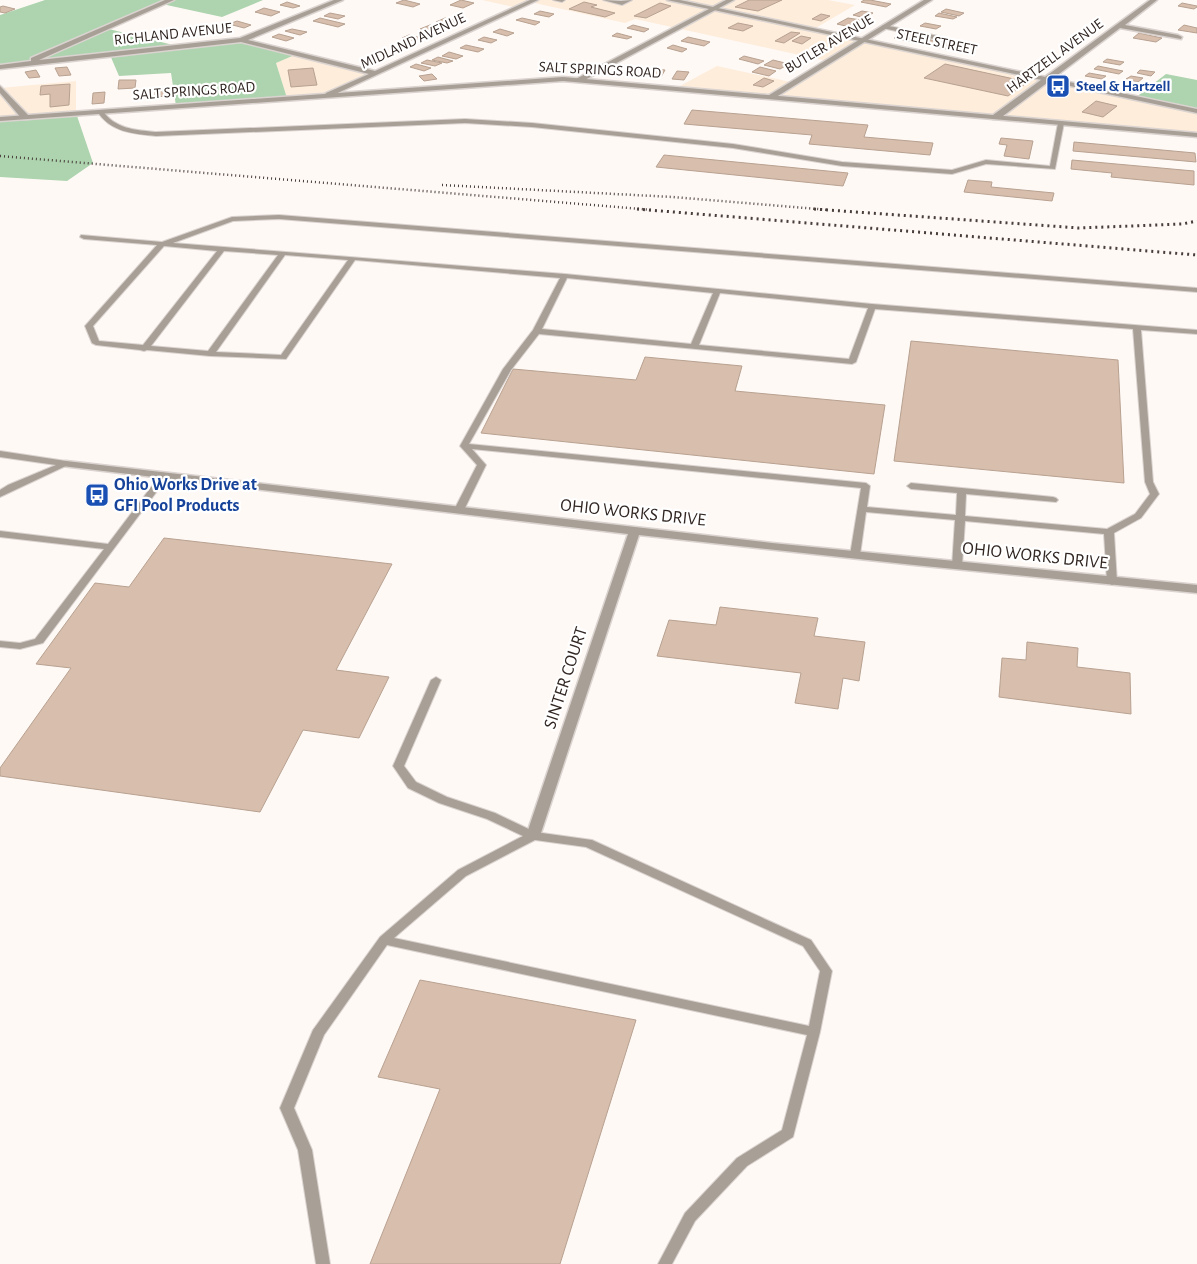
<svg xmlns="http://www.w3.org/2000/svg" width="1197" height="1264" font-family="'Alegreya Sans',sans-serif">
<rect width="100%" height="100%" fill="#fff9f6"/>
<path fill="#feeddb" d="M482 0H828L855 5 814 29 1197 111V135L676 88 717 66 791 82 827 61 635 19 625 23 530 2 518 8Z
M297 54 375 73 329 95 287 98 276 63Z
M76 81V113L0 119V88Z"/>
<path fill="#add4ae" d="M45 0H263L222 17 162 4 105 28 177 46 241 40 297 54 276 63 287 98 176 106 171 73 119 76 110 55 0 67V15Z
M1166 74 1197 80V111L1135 98Z
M76 113 93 163 67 181 0 177V119Z"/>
<path fill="#d7bead" stroke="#b8a190" d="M404 0 420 4 413 7 396 3Z
M461 0 474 3 463 8 450 5Z
M749 0H782L758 11 735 7Z
M864 0H870L891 4 886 7 861 2Z
M287 2 300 6 293 8 280 5Z
M584 2 597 5 591 7 615 13 605 17 569 9Z
M660 3 671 6 646 18 634 16Z
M1182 3 1197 6V7L1194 9 1178 6Z
M3 6 15 9 5 13 0 12V7Z
M264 8 280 12 271 16 255 12Z
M946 9 964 13 959 16 941 12Z
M540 11 554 14 549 17 534 14Z
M862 11 873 13 865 18 853 15Z
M330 13 345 16 338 19 324 16Z
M939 13 957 17 953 19 935 16Z
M821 14 830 16 821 21 812 19Z
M320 18 345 24 338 27 313 21Z
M445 18 462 22 452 26 436 22Z
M522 18 540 22 535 25 516 20Z
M848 18 861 20 850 27 837 24Z
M237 21 251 25 244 28 229 24Z
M738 23 753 26 743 31 728 28Z
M925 23 941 26 936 29 920 26Z
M430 25 446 29 437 33 420 29Z
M633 25 649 29 644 32 627 28Z
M1184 25 1197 28V33L1178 30Z
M292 29 307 32 300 35 285 31Z
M500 29 514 33 507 36 493 32Z
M791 32 800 33 784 43 775 41Z
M617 33 632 37 627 39 612 36Z
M1139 33 1162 38 1156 42 1133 38Z
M279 34 294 38 286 41 272 37Z
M901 34 967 47 960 52 894 38Z
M409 35 422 38 416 41 402 38Z
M801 36 811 38 802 44 792 41Z
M484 37 497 40 491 43 478 40Z
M688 37 710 42 704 46 681 41Z
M466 45 484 49 478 52 460 48Z
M673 45 687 49 682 52 667 48Z
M449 52 463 56 456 59 442 56Z
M744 56 764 61 758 64 739 59Z
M438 57 453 61 447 63 432 60Z
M1107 59 1124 62 1120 65 1103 62Z
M427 60 442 63 435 66 421 63Z
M773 60 789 64 780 69 764 65Z
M416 64 431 68 424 71 410 67Z
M945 64 1028 82 1008 96 924 78Z
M1098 66 1123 71 1119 74 1094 69Z
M67 67 71 75 59 76 55 68Z
M760 67 776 71 769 76 752 72Z
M313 68 317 85 291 87 288 70Z
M648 68 665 70 661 77 644 75Z
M36 70 40 77 29 78 25 72Z
M1140 70 1155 72 1151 76 1137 73Z
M677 71 689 72 684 80 672 79Z
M1089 73 1106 76 1102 79 1085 76Z
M432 74 437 79 424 81 419 76Z
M1131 76 1143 78 1138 82 1126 79Z
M764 78 774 81 763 87 753 85Z
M119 80H136L135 88 118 89Z
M70 84 69 105 50 107V94L40 95 41 86Z
M155 89H167V96L155 97Z
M105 92 104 103 92 104 93 93Z
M1096 101 1117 106 1103 117 1082 112Z
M692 110 868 125 864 137 933 143 930 155 809 144 812 135 684 124Z
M1001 138 1033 141 1029 159 1004 156 1007 145 999 144Z
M1074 142 1195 153 1196 162 1073 151Z
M664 155 848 173 843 186 656 167Z
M1072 160 1194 171V185L1111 177 1112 173 1071 169Z
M968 180 992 182 991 187 1054 193 1052 201 964 192Z
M911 341 1118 360 1124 483 894 461Z
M645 357 742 366 735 391 885 405 874 474 481 433 513 369 636 380Z
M164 538 392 564 336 670 389 677 359 738 303 730 260 812 0 776V768L71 668 36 664 95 583 129 587Z
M720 607 818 618 814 636 865 642 859 681 843 678 838 709 795 703 801 673 657 656 669 620 716 625Z
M1027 642 1078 648 1077 667 1130 673 1131 714 999 697 1002 658 1026 660Z
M420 980 636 1020 560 1264H370L440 1089 378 1077Z"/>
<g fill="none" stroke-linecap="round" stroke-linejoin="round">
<g stroke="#dad3d0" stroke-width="2">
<path id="service" d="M553 0H565L562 2Z
M603 0 621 1 632 0 622 5Z
M884 25 943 37 946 39 943 41 882 28V26Z
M98 110H102C115 129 135 130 156 132L465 119 532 123 733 144 842 162 952 170 986 160 1050 166 1058 123 1061 121 1064 123 1055 169 986 164 952 174 842 166 733 148 532 127 465 123 156 136C133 134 110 132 97 111Z
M279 215 1197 288V292L279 219 233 221 173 243 565 274 872 304 1197 330V334L1141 330 1153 482 1159 494 1141 518 1114 533 1117 582 1112 585 1107 582 1104 534 965 521 962 566 957 569 952 566 955 520 866 512 860 555 855 558 852 557 850 555 861 488 472 449 486 465 464 510 459 513 454 510 477 465 460 446 503 369 533 330 560 278 355 260 286 359 210 356 147 350 144 351 140 350 96 345 92 343 85 326 157 245 84 239 80 237 81 235 162 242 232 217ZM164 246 217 251 143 345 99 341 93 326ZM224 251 278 255 208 351 151 346ZM285 255 348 260 281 355 216 352ZM567 278 713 293 691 344 542 329ZM720 293 868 308 849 359 699 345ZM875 309 1133 329 1145 482 1150 494 1135 514 1107 529 965 516 966 494 1056 502 1058 500 1056 498 1053 497 911 483 907 486 911 489 957 493 956 515 867 507 870 486 866 483 469 444 511 370 539 334 852 364 856 362Z
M0 451 66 461 70 464 0 497V490L8 485 56 465 0 457Z
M164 473 167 474 168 476 167 478 43 643 20 649 0 647V641L20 643 35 639 104 549 0 537V531L108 544 161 474Z
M436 677 441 680 404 766 416 782 447 797 495 813 535 832 592 840 811 940 832 971 820 1032 793 1137 747 1166 695 1221 672 1264H658L685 1213 737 1158 782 1130 807 1035 387 945 324 1035 294 1108 312 1150 330 1264H316L298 1150 280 1108 313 1030 380 937 458 870 523 836 487 819 439 803 408 788 393 766 431 680ZM535 840 586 847 803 946 820 971 809 1026 394 938 466 876Z"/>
</g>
<g stroke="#dad3d0" stroke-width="3">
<path id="minor" d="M165 0H174L39 60 240 38 334 0H343L248 40 375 71 530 0H538L329 97 325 95 326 93 369 74 241 42 0 69V65L31 61V58Z
M726 0H734L581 82 574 80Z
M924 0H932L773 99 766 97Z
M1150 0H1157L1125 25 1178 35 1182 37 1181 39 1120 28 999 119H993V115Z
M0 86 28 115V119H22L0 93Z
M66 461 772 543 1197 585V593L914 565 639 535 540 836 538 839H528L526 836 628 534 62 466 61 464 62 462Z"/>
</g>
<g stroke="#dad3d0" stroke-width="3">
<path id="tertiary" d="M667 0H680L1197 109V113Z
M563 77 1197 133V137L563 81 0 121V117Z"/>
</g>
<use href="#service" fill="#a8a096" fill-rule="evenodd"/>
<use href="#minor" fill="#a8a096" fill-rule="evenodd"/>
<use href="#tertiary" fill="#a8a096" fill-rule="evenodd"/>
<path stroke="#483e3a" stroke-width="2.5" stroke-dasharray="1 3" stroke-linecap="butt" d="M0 156 653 210
M442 185 673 197 829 210"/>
<path stroke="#483e3a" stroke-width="3" stroke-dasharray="2 4" stroke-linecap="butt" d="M637 209 1197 255
M814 209 1079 228 1182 224 1197 221"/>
</g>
<defs>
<g id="bus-square" transform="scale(1.25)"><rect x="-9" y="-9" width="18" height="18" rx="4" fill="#1a4fb4" stroke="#fff"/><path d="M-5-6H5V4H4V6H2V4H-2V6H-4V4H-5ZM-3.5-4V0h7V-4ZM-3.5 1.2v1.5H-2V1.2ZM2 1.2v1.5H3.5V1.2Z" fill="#fff"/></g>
</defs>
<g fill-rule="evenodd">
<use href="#bus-square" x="1058" y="86"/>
<use href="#bus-square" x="97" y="495"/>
</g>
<g text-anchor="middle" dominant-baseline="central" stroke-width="4.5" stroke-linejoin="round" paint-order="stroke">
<g font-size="15" fill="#312622" stroke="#fff">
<text transform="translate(173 34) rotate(-6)">RICHLAND AVENUE</text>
<text transform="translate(413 41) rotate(-25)">MIDLAND AVENUE</text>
<text transform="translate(937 42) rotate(12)">STEEL STREET</text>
<text transform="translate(829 44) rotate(-31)">BUTLER AVENUE</text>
<text transform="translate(1055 56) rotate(-36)">HARTZELL AVENUE</text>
<text transform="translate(600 70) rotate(3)">SALT SPRINGS ROAD</text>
<text transform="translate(194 91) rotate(-4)">SALT SPRINGS ROAD</text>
</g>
<g font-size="15" font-weight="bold" fill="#164399" stroke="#fff" text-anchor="start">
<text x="1076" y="86">Steel &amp; Hartzell</text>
</g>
<g font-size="18" font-weight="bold" fill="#164399" stroke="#fff" text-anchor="start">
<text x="114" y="485">Ohio Works Drive at<tspan x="114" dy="21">GFI Pool Products</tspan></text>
</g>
<g font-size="18" fill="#312622" stroke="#fff">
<text transform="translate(633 513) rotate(6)">OHIO WORKS DRIVE</text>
<text transform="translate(1035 556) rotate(6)">OHIO WORKS DRIVE</text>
<text transform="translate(566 678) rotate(-72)">SINTER COURT</text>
</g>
</g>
</svg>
